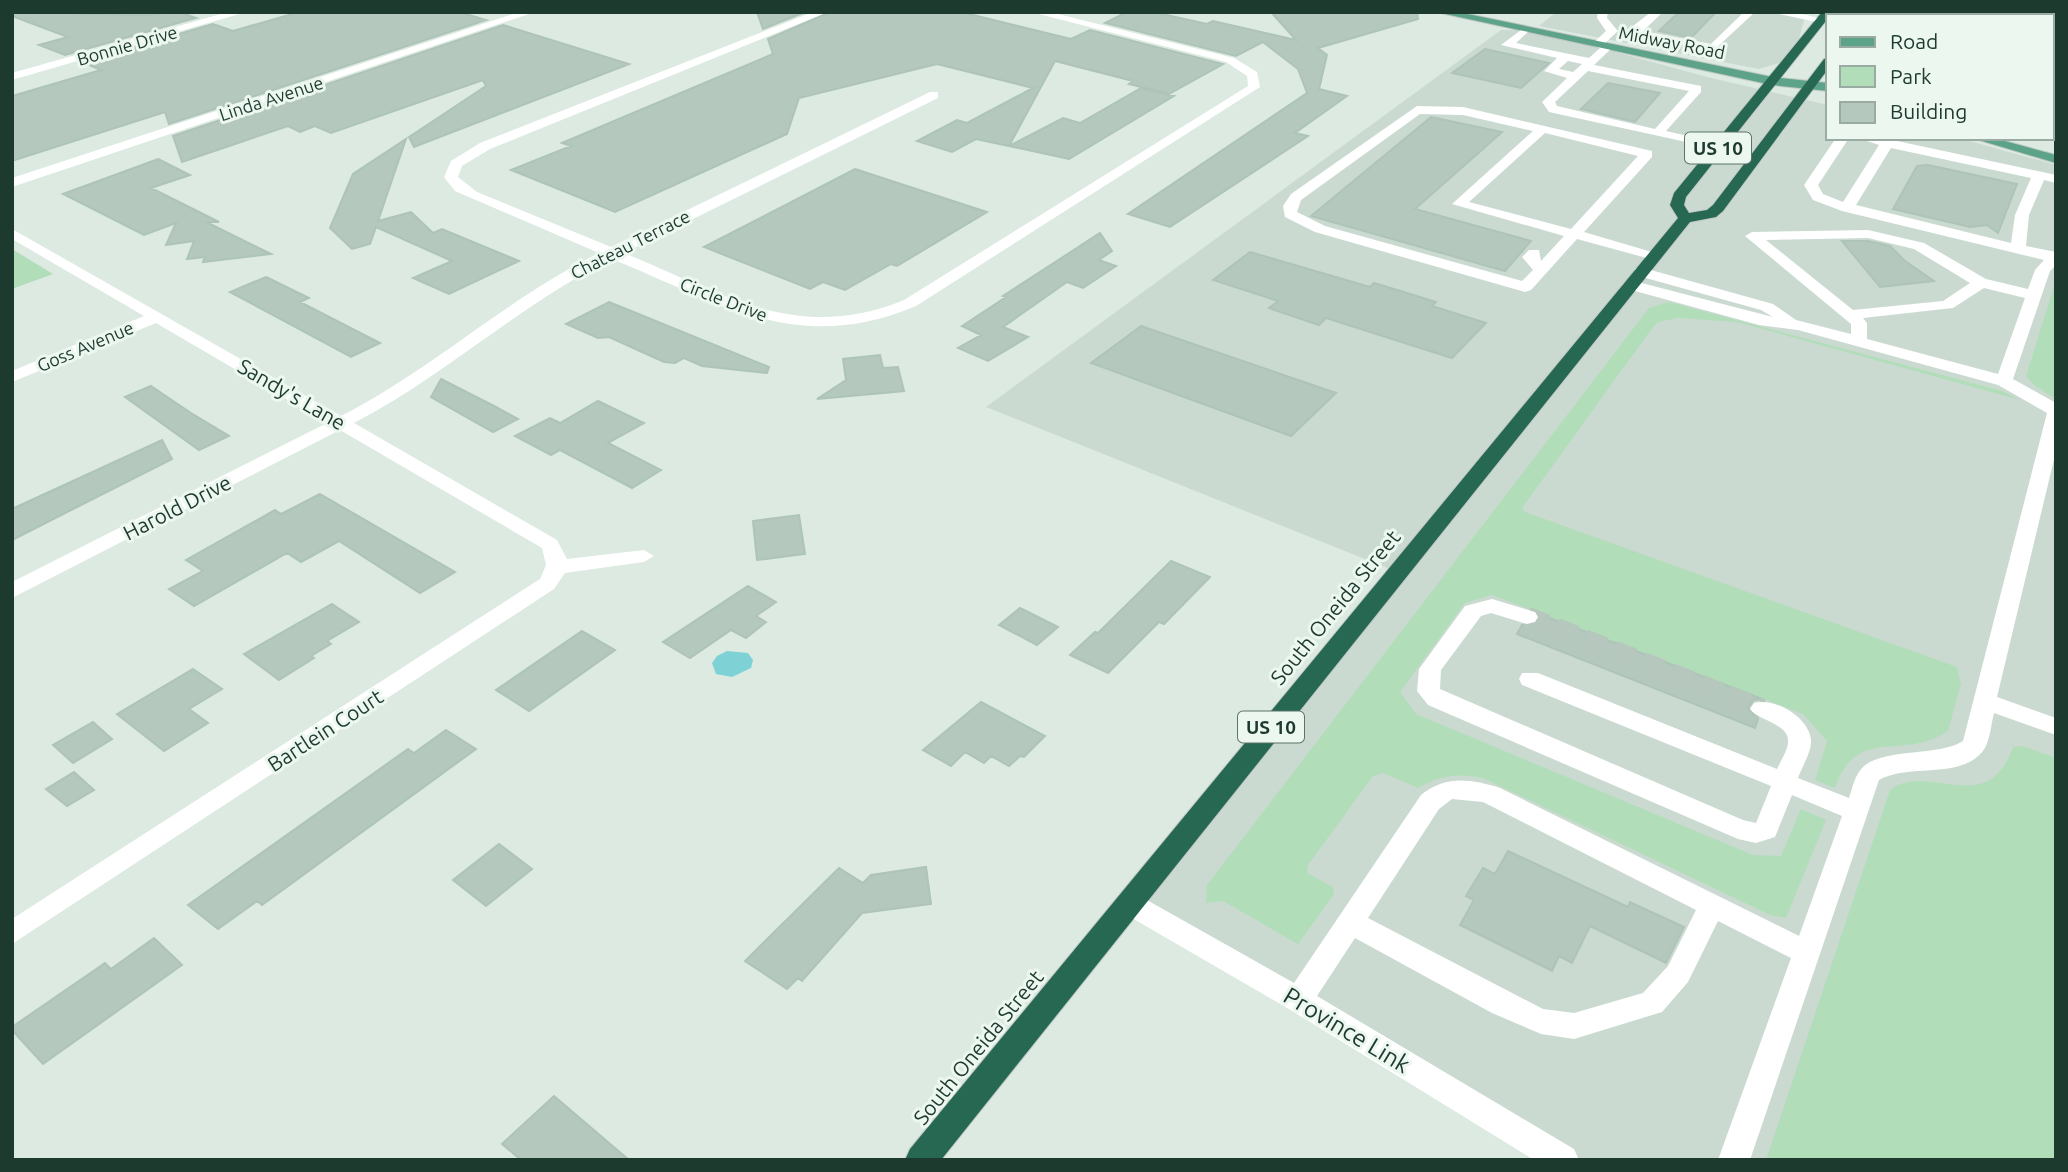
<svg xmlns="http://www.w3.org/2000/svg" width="2068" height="1172" font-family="Ubuntu,sans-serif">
<rect width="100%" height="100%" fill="#dceae2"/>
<path fill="#cadad1" d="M1556 12 1806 13 1799 39 1779 63 1759 69 1539 26Z
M1501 30H1534L1711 78 1828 105V138H1959L2056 165V1160H1563L1129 903 1395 571 986 407Z"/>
<path fill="#b2ddb9" d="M12 249 53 274 12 289Z
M2056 280V399L2034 385 2026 376Z
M1669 302 2002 391 2020 400 1737 322 1678 318 1658 322 1653 327 1522 508 1525 512 1957 667 1961 684 1948 731C1902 762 1857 724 1835 788L1815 780 1827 741 1803 714 1492 595 1465 603 1400 692 1416 714 1753 855 1781 856 1801 809 1826 820 1786 918 1770 915 1483 778C1459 773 1440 775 1418 788L1383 773 1373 776 1308 865 1307 873 1333 887 1334 894 1298 944 1223 901 1206 903 1207 885 1649 308Z
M2023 746 2056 758V1160H1766L1890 790C1928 760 1987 821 2013 747Z"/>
<path fill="#7ed2d5" d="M727 651 748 653 753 660 751 668 732 677 716 674 712 663 717 656Z"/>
<path fill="#b4c8bd" stroke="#aec4b8" stroke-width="2" d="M12 12 146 15 179 12 196 18 65 55 39 45 68 37 12 16Z
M299 12H459L486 20 169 124 165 112 12 161V96L101 70 82 62 213 24 233 31Z
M757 12H805L763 29Z
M830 12H961L1071 39 1090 30 1223 64 1169 94 1129 84 1133 81 1055 61 1009 146 976 139 952 152 917 141 957 120 967 123 1033 88 937 64 799 98 787 134 615 212 511 170 571 146 562 143 773 54 768 39Z
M1127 12H1153L1207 24 1213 21 1296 40 1271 12H1417L1418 19 1318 48 1327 55 1319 89 1347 96 1295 133 1308 136 1170 227 1128 214 1307 93 1298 69 1263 42 1236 56 1105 23Z
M1679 12H1716L1691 38 1659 31Z
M503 25 629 64 414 147 409 137 486 86 483 80 331 133 315 126 300 132 288 126 182 162 173 136Z
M1485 49 1549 63 1521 88 1452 73Z
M1608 83 1660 93 1635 122 1581 109Z
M1141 88 1174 96 1069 159 1009 146 1063 118 1080 123Z
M1431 117 1502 132 1415 209 1531 241 1505 271 1311 216Z
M406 139 378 221 411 212 433 233 442 229 519 261 449 294 413 278 452 261 376 227 370 244 352 249 330 228 353 174Z
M158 159 190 175 151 188 219 222H206L271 254 203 262 205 257 187 259 194 241 166 245 176 223 144 235 63 194Z
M1928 165 2017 184 1998 233 1987 225 1970 227 1893 209 1917 166Z
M855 169 987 212 897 266 891 264 845 290 823 282 810 289 704 247Z
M1100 233 1112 251 1099 260 1116 266 1083 288 1067 282 1003 327 1028 337 988 361 958 348 981 335 962 326 1006 297 1003 296Z
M1842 241H1868L1890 246 1905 261 1934 281 1880 287Z
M1250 252 1370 287 1374 283 1436 302 1432 306 1486 323 1452 358 1326 318 1319 325 1269 308 1278 301 1213 280Z
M266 277 309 298 300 302 380 343 351 357 230 292Z
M609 302 769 367 767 373 702 366 684 358 675 363 664 362 609 337 598 338 566 324Z
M1141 326 1336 393 1291 436 1091 363Z
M880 355 883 368 898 367 904 391 817 399 846 380 843 359Z
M441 379 494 406 518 419 493 432 431 397Z
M151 386 191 413 229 436 199 450 125 397Z
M598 401 644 423 608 443 661 470 632 488 560 450 551 455 515 436 550 418 560 423Z
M162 440 172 459 12 540V509Z
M320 494 455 572 420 593 339 541 301 562 287 553 194 606 169 589 203 571 186 560 275 510 281 514Z
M799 515 805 554 757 560 753 521Z
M1171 561 1210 577 1164 624 1159 622 1108 673 1070 655 1095 632 1098 633Z
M748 586 776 602 756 616 766 622 746 638 731 630 690 658 663 642Z
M332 604 359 622 327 641 331 644 311 656 314 658 279 680 244 654Z
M1020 608 1058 627 1037 645 999 625Z
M1539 614 1762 699 1754 700 1748 708 1758 719 1755 728 1517 634 1522 625 1537 623Z
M582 631 615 650 529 711 496 690Z
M193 669 222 689 189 709 208 723 164 751 117 714Z
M981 702 1045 736 1024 757 1020 756 1009 766 991 756 984 763 965 752 951 766 923 750Z
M93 722 112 739 73 763 53 745Z
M446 730 476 749 262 905 257 901 218 929 188 905 408 749 414 753Z
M74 772 94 790 67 806 46 789Z
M499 844 532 869 486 906 453 880Z
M1508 851 1628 907 1630 902 1684 927 1666 963 1590 926 1572 963 1559 956 1552 971 1460 925 1474 900 1466 896 1483 868 1495 874Z
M926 867 931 904 862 913 802 981 798 978 787 989 745 961 839 868 863 883 871 875Z
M154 938 182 965 43 1064 12 1030V1027L105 963 111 969Z
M554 1096 629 1160H521L502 1144Z"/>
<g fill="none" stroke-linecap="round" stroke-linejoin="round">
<path stroke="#b6c7be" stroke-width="21" stroke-dasharray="21 10" stroke-linecap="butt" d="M1527 617 1762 709"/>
<g stroke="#c0c8c5" stroke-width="2">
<path id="major" d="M1436 12H1458L1772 77 1828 83V91L1772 85Z
M1972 138H1994L2056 155V163Z"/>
</g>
<g stroke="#c0c8c5" stroke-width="2">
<path id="highway" d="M1822 12H1833L1686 197 1684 205 1689 213 1707 210 1713 205 1824 59 1828 58V69L1723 211 1716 217 1690 222 941 1160H905L910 1149 1678 218 1670 205 1674 193Z
M1861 12H1872L1870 16H1859Z"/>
</g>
<path fill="#fff" fill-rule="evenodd" d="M228 12H246L12 80V73Z
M519 12H535L12 187V178Z
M813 12H828L490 149 462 166 458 177 477 192 611 247 930 92H938V98L624 253C722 293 797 344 904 300L1248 86 1247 76 1226 62 1031 12H1050L1234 58 1257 72 1260 87 916 306C798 356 720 303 612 259 520 304 445 376 354 423L557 540 567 559 644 550 654 556 644 562 565 573 554 589 12 944V919L540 579 546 565 542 548 340 430 12 598V582L327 423 156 323 12 382V371L144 316 12 239V229L341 416C432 370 507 298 599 253L455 191 444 177 451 161 480 143Z
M1598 12H1608L1607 18 1618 31 1604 44 1613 47 1594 65 1701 86V92L1666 131 1723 144V150L1549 112 1542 102 1567 78 1544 71 1557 58 1501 45 1525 27 1530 30 1516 43 1589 58 1600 48 1591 45 1606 31 1597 18ZM1568 61 1582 64 1573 72 1559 69ZM1588 71 1689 91 1655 129 1557 106 1555 102Z
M1651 12H1663L1643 31 1711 44 1744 12H1755L1714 50 1633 35V26Z
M1770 12H1795L1826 20 1821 23Z
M2011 12H2037L2036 16Z
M2052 65H2056V72H2052Z
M1417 106 1463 107 1652 151V157L1584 232 1662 255 1654 260 1577 239 1531 290 1525 292 1315 232 1285 217 1283 206 1291 194ZM1420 114 1463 115 1533 131 1452 204 1564 236 1541 261 1539 250H1529L1522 257 1533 270 1522 281 1325 226 1297 212 1301 200ZM1545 133 1638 156 1571 229 1469 202Z
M1836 138H1849L1818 185 1823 194 1843 202 1879 145 1858 138H1883L2056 175V183L2044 180 2029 215 2026 246 2056 252V265L2050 271 2013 379 2056 403V451L1997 697 2056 718V735L1994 713C1991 724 1990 742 1983 751 1960 780 1909 763 1879 780L1750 1160H1718L1791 958 1718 921 1688 982 1662 1012 1574 1039 1541 1034 1492 1013 1355 938 1317 996 1574 1149 1579 1160H1534L1289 1009 1120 911 1116 903 1120 895 1129 892 1138 895 1294 983 1421 795C1446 775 1471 779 1500 788L1799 936 1842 816 1792 795 1775 837 1756 843 1738 839 1428 705 1417 691 1419 669 1465 606 1492 599 1535 612 1538 617 1535 622 1527 624 1491 613 1481 616 1441 670 1440 689 1743 820 1756 823 1771 786 1522 685 1519 679 1522 673H1538L1777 769C1780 762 1788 750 1788 742 1789 723 1758 721 1750 709L1754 703C1774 697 1809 717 1811 740 1812 751 1802 767 1798 778L1849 798C1852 789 1854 779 1859 772 1875 746 1937 758 1963 741L2047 413 1998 385 1798 330 1759 325 1624 288 1622 285 1630 280 1773 317 1761 310 1635 275V269L1640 267 1773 304 1796 320 1851 334V324L1745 236 1752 232 1868 230 1924 243 1986 279 2028 289 2035 270 2044 260 1842 211 1813 200 1804 185ZM1891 148 2031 178 2015 215 2011 243 1856 205ZM1868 238 1914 249 1970 283 1943 301 1853 310 1766 240ZM1984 288 2025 298 1998 374 1867 339V323L1863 318 1953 308ZM1452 799 1483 802 1696 910 1668 966 1643 993 1574 1013 1543 1009 1368 918 1439 809Z"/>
<use href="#major" fill="#5da389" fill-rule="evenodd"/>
<use href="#highway" fill="#276853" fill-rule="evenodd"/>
</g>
<g text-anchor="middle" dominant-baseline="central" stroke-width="6" stroke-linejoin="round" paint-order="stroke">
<g font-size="18" fill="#1d3a2f" stroke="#ecf7f0">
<text transform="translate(1672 42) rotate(11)">Midway Road</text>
<text transform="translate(127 45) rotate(-16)">Bonnie Drive</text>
<text transform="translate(271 98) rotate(-18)">Linda Avenue</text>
<text transform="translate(630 244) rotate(-27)">Chateau Terrace</text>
<text transform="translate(724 299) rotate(21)">Circle Drive</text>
<text transform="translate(85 346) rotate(-23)">Goss Avenue</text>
</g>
<g fill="#ecf7f0" stroke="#5b7369" stroke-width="2">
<rect x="1685" y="132.5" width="66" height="31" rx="5"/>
<rect x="1238" y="711.5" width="66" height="31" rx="5"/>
</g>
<g font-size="19" font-weight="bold" fill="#1d3a2f">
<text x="1718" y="148">US 10</text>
<text x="1271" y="727">US 10</text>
</g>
<g font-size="21" fill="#1d3a2f" stroke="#ecf7f0">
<text transform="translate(292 394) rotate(30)">Sandy's Lane</text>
<text transform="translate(177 507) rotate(-27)">Harold Drive</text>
<text transform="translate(1335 607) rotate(-51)">South Oneida Street</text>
<text transform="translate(325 730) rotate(-33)">Bartlein Court</text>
<text transform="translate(978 1047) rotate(-51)">South Oneida Street</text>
</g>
<g font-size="24" fill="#1d3a2f" stroke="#ecf7f0">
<text transform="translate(1347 1030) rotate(31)">Province Link</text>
</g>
</g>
<rect width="2068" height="1172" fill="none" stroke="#1d3a2f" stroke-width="28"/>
<rect x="1826" y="14" width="228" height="126" fill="#ecf7f0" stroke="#99aba3" stroke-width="2"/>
<rect x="1840" y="37" width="35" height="10" fill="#5da389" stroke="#99aba3" stroke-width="2"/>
<text x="1890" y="49" font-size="21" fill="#1d3a2f">Road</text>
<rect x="1840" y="66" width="35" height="21" fill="#b2ddb9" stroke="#99aba3" stroke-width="2"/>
<text x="1890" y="84" font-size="21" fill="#1d3a2f">Park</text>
<rect x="1840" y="102" width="35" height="21" fill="#b4c8bd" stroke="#99aba3" stroke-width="2"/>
<text x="1890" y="119" font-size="21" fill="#1d3a2f">Building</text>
</svg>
